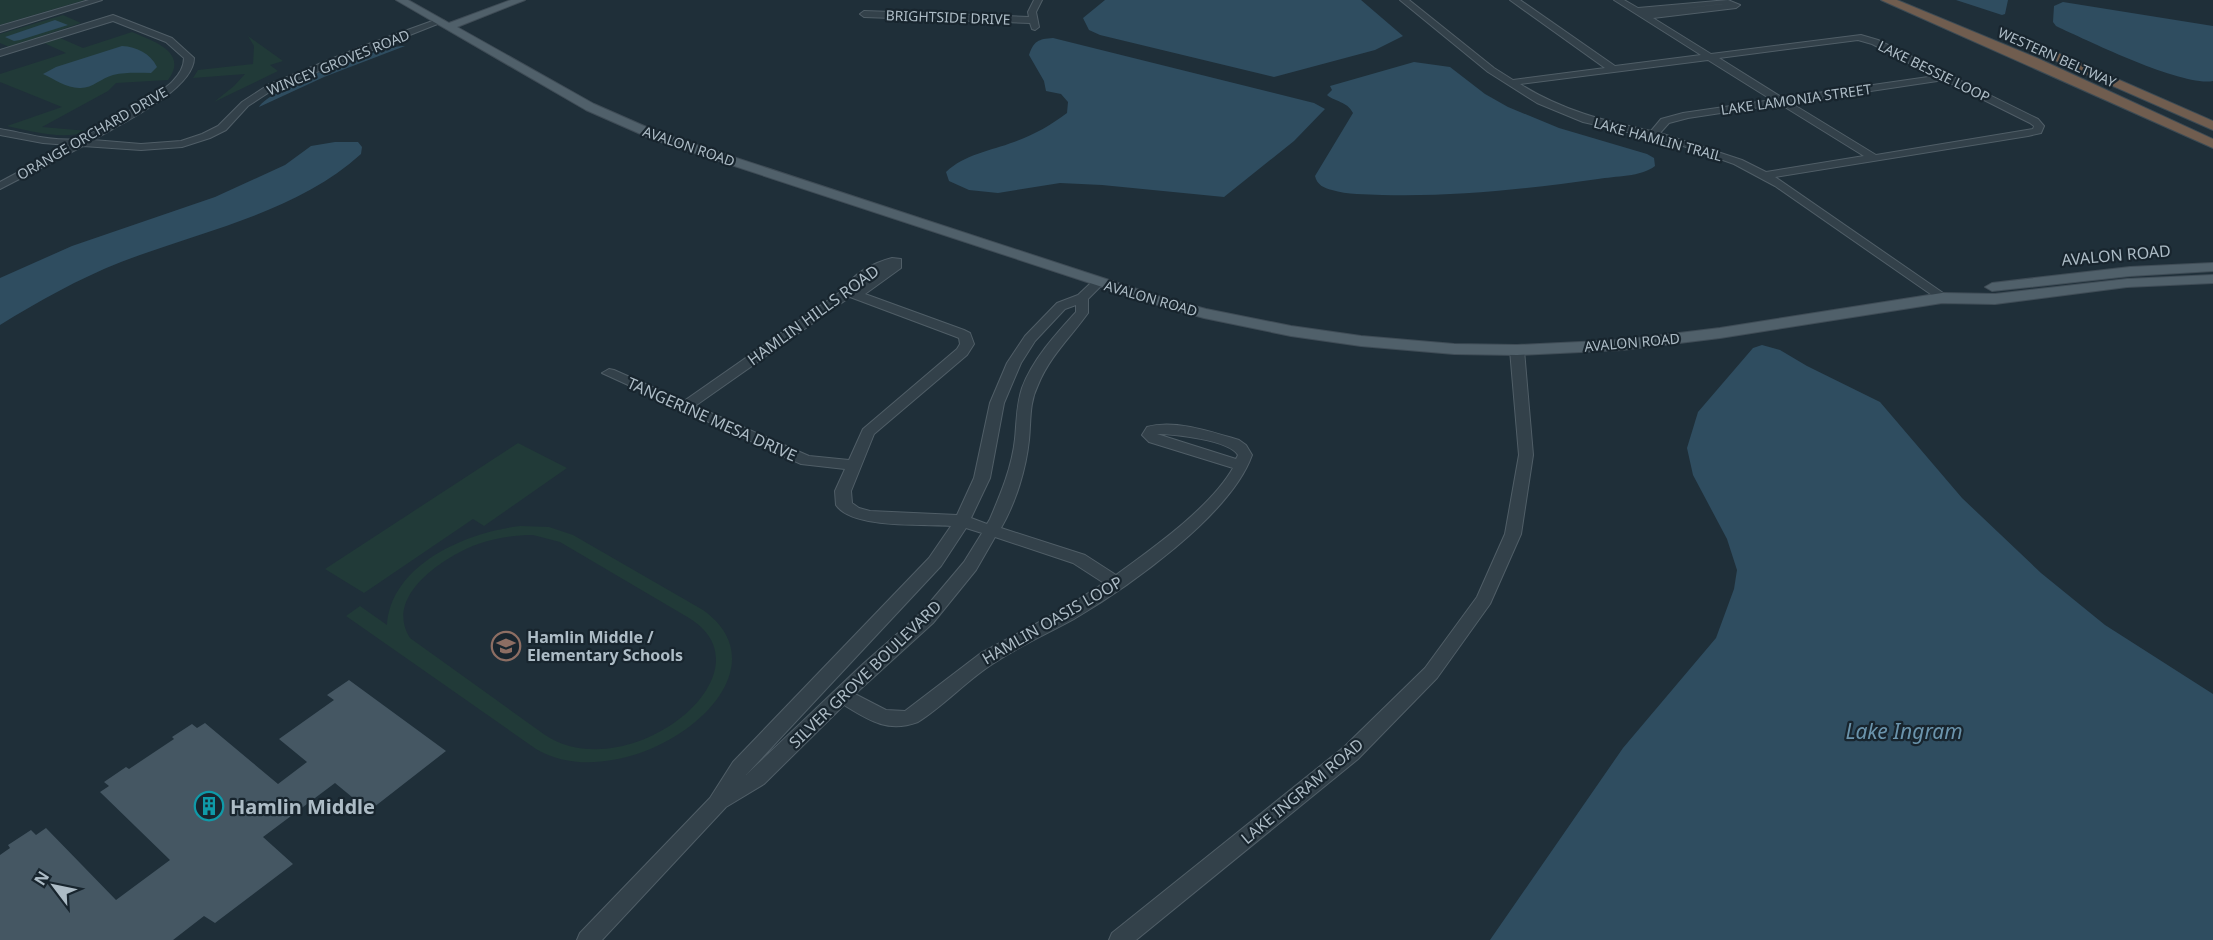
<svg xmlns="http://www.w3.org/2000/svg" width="2213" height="940" font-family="'Noto Sans',sans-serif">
<rect width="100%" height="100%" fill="#1f2f39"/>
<path fill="#213a38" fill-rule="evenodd" d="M0 0H85L0 25Z
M63 15 81 23 9 47 0 43V34Z
M132 32C153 41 189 52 168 80L116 83 108 91 42 127 88 131C64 141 32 131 7 126L62 107 0 82V74L66 53 44 43 60 38 83 48Z
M248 36 283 61 270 65 278 71 214 102 234 86 245 74 193 78 198 70 253 64 254 46Z
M518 443 567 468 484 526 473 519 364 593 325 569Z
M520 526 549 527 573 535 703 610C801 680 627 803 536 749L346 616 360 606 387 625C391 564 467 532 520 526ZM533 535 560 542 689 618C777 672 629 790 545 735L410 638C383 596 445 556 478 544 496 538 514 535 533 535Z"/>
<path fill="#2f4d60" d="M1105 0H1361L1403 36 1375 50 1274 77 1100 35 1089 30 1083 18Z
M1956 0H2008L2005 14 2002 15Z
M2063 2 2213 26V81C2183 87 2088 41 2056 26L2053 22 2054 6Z
M55 20 68 25 20 40 14 41 5 37Z
M1053 38 1314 103 1325 109 1294 141 1224 197 1102 185 1060 183 998 193 969 190 949 181 946 172C965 154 990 151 1014 142 1034 135 1051 125 1067 113L1068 102 1061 94 1046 91 1044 81 1029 55C1034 41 1038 39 1053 38Z
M122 46C137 47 150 53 157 67L151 73C139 73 126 72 113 75 101 78 92 89 79 88 67 88 54 79 43 74L56 67Z
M405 46 324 77 259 107C270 88 384 44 405 46Z
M1414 62 1450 67 1485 94 1508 107 1559 128 1647 154 1654 158 1655 166C1641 177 1615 176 1598 179 1527 189 1454 197 1382 195 1366 194 1347 195 1332 190 1324 188 1317 185 1315 176L1353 113C1347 101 1335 102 1327 95L1332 90 1330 86Z
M335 142H358L362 147 361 154C296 213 201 231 121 262 78 279 39 301 0 325V278L72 246 215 197 285 165 311 146Z
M1762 345 1780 350 1807 366 1880 402 1962 498 2041 573 2105 625 2213 694V940H1490L1623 748 1716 638 1734 589 1737 570 1727 539 1693 475 1687 448 1698 412 1753 348Z"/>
<path fill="#455763" d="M349 680 446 751 369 811 335 783 263 837 293 864 215 923 204 916 173 940H0V855L10 848 8 845 31 830 36 835 46 828 116 900 170 860 100 792 109 786 104 782 126 767 129 769 174 739 172 737 192 724 197 728 205 723 278 784 307 762 279 739 334 700 327 695Z"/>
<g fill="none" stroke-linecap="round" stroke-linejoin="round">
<g stroke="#505e67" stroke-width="2">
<path id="minor" d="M89 0H102L0 32V26Z
M1034 0H1042L1036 12 1039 27 1035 30 1032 29 1030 23 864 17 860 14 864 11 1029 17 1028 12Z
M1400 0H1409L1494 68 1513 80 1605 68 1510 0H1520L1615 66 1701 55 1614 0H1624L1638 8 1728 0 1740 5 1736 8 1653 18 1711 54 1861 35 1878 40 2038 119 2044 126 2041 133 2028 136 1775 177 1946 295 1948 298 1946 301 1942 302 1775 186 1734 164 1672 142 1583 122 1537 103 1488 72ZM1722 4H1723L1645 13ZM1858 40 1872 44 1935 76 1783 98 1719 58ZM1708 60 1772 100 1683 113 1661 119 1651 131C1604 121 1561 110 1520 84ZM1944 80 2030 123 2034 126 2033 129 1876 155 1791 103ZM1780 104 1864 156 1766 172 1742 160 1660 133 1669 123 1688 118Z
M113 15 172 38 194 58C194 90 118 125 93 140L141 144 181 141 202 134 218 126 242 102 268 85 363 46 438 19 445 21 274 89 248 106 226 130 210 138 182 147 141 150 83 146 0 189V182L69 145 43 143 0 135V129C24 133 53 142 78 139 87 138 164 91 172 82 179 75 184 67 184 58L166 42 113 21 0 56V50Z
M892 258 901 259V268L865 294 964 330 970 333 974 344 967 355 874 434 851 491 852 503 859 508 870 511 957 515 974 478 990 403 1007 363 1025 336 1057 303 1078 295 1094 280 1098 279 1104 283 1088 299V313C1070 338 1050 356 1038 385 1029 403 1031 421 1029 440 1026 469 1016 502 1001 528L1085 555 1116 575C1153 548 1211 507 1233 468L1149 442 1142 435 1147 427C1175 419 1212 432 1239 440L1246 445 1252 455C1231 515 1128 587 1074 619 1047 634 1019 646 994 663 967 680 945 705 918 722 888 733 870 721 844 705L764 784 726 807 602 940H577L580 933 710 798 733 762 929 558 951 526C924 524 852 529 836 505L835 491 845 469 801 464 602 373 609 369 614 370 684 401 843 290C854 273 873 263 892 258ZM850 297 954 336 959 338 960 344 957 349 863 429 849 460 809 456 695 406ZM1076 305V312C1055 335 1033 359 1022 388 1016 407 1017 420 1015 439 1012 467 1001 493 990 519L987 524 971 518 990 478 1004 403 1021 363 1035 341 1065 309ZM1157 434C1174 434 1229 440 1238 455L1236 459ZM966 528 982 533 964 562 921 613 863 664 746 775 941 566ZM995 537 1073 563 1104 583 1062 610 981 653 905 711 886 710 855 694 933 623 976 570Z
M1517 346 1524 350 1533 455 1521 534 1490 604 1437 678 1358 759 1136 940H1109L1112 933 1344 747 1425 668 1477 597 1505 534 1519 455 1510 350Z"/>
</g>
<g stroke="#3f4c56" stroke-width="2">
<path id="major" d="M396 0H408L449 23 511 0H525L457 27 594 104 660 133 1161 297 1206 309 1291 326 1361 336 1454 344 1517 345 1622 340 1720 328 1942 293 1995 294 2127 279 2213 275V283L2127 287 1995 304 1942 303 1720 338 1622 350 1517 355 1454 354 1361 346 1291 336 1204 318 1151 303 652 139 586 110Z
M2213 263V271L2130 276 1992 291 1985 287 1992 283 2130 267Z"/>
</g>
<g stroke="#3d4b54" stroke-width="2">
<path id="highway" d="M1881 0H1897L2037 58 2213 139V148Z
M2035 43 2213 121V130L2031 50 2029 47 2031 44Z"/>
</g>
<use href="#minor" fill="#33414a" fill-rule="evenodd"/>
<use href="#major" fill="#50606a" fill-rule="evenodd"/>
<use href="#highway" fill="#705d4f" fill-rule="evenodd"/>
</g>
<defs>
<g id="school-ring" transform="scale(1.5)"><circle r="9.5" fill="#18252e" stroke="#8d6e63" stroke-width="1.5"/><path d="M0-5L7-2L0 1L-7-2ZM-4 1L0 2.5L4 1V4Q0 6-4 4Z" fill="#8d6e63"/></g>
<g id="building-ring" transform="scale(1.5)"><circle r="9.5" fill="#18252e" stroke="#0f9aa8" stroke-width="1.5"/><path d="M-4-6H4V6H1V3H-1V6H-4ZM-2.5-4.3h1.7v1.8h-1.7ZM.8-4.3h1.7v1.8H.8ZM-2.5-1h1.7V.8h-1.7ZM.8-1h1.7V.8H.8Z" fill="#0f9aa8"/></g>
</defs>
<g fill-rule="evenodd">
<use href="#school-ring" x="506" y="646"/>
<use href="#building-ring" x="209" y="806"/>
</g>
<g text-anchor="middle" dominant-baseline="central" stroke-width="4.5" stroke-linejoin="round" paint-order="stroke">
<g font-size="14" fill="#adbcc6" stroke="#18252e">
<text transform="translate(948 17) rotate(2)">BRIGHTSIDE DRIVE</text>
<text transform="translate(2057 57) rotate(24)">WESTERN BELTWAY</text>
<text transform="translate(338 62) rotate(-22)">WINCEY GROVES ROAD</text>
<text transform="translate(1934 71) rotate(26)">LAKE BESSIE LOOP</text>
<text transform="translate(1796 99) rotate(-8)">LAKE LAMONIA STREET</text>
<text transform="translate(92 133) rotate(-30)">ORANGE ORCHARD DRIVE</text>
<text transform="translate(1658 139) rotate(15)">LAKE HAMLIN TRAIL</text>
<text transform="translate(689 146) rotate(19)">AVALON ROAD</text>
<text transform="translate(1151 298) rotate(16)">AVALON ROAD</text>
<text transform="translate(1632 342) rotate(-5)">AVALON ROAD</text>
</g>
<g font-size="16" fill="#adbcc6" stroke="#18252e">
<text transform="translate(2116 255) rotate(-5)">AVALON ROAD</text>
<text transform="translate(813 315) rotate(-36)">HAMLIN HILLS ROAD</text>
<text transform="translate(712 419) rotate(24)">TANGERINE MESA DRIVE</text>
<text transform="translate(1052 620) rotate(-30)">HAMLIN OASIS LOOP</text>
<text transform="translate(865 674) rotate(-44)">SILVER GROVE BOULEVARD</text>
<text transform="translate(1302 791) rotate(-40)">LAKE INGRAM ROAD</text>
</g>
<g font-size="16" font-weight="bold" fill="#adbcc6" stroke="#18252e" text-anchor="start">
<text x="527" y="637">Hamlin Middle /<tspan x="527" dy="18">Elementary Schools</tspan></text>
</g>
<g font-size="20" font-weight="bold" fill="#adbcc6" stroke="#18252e" text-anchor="start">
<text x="230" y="806">Hamlin Middle</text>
</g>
<g font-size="21" font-style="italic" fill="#6b94ac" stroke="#18252e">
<text x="1904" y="731">Lake Ingram</text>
</g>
</g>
<g transform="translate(54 886) rotate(302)" stroke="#18252e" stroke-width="4.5" paint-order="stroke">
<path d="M0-4.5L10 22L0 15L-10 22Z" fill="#adbcc6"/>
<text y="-9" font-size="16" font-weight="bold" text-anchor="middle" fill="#adbcc6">N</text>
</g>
</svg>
